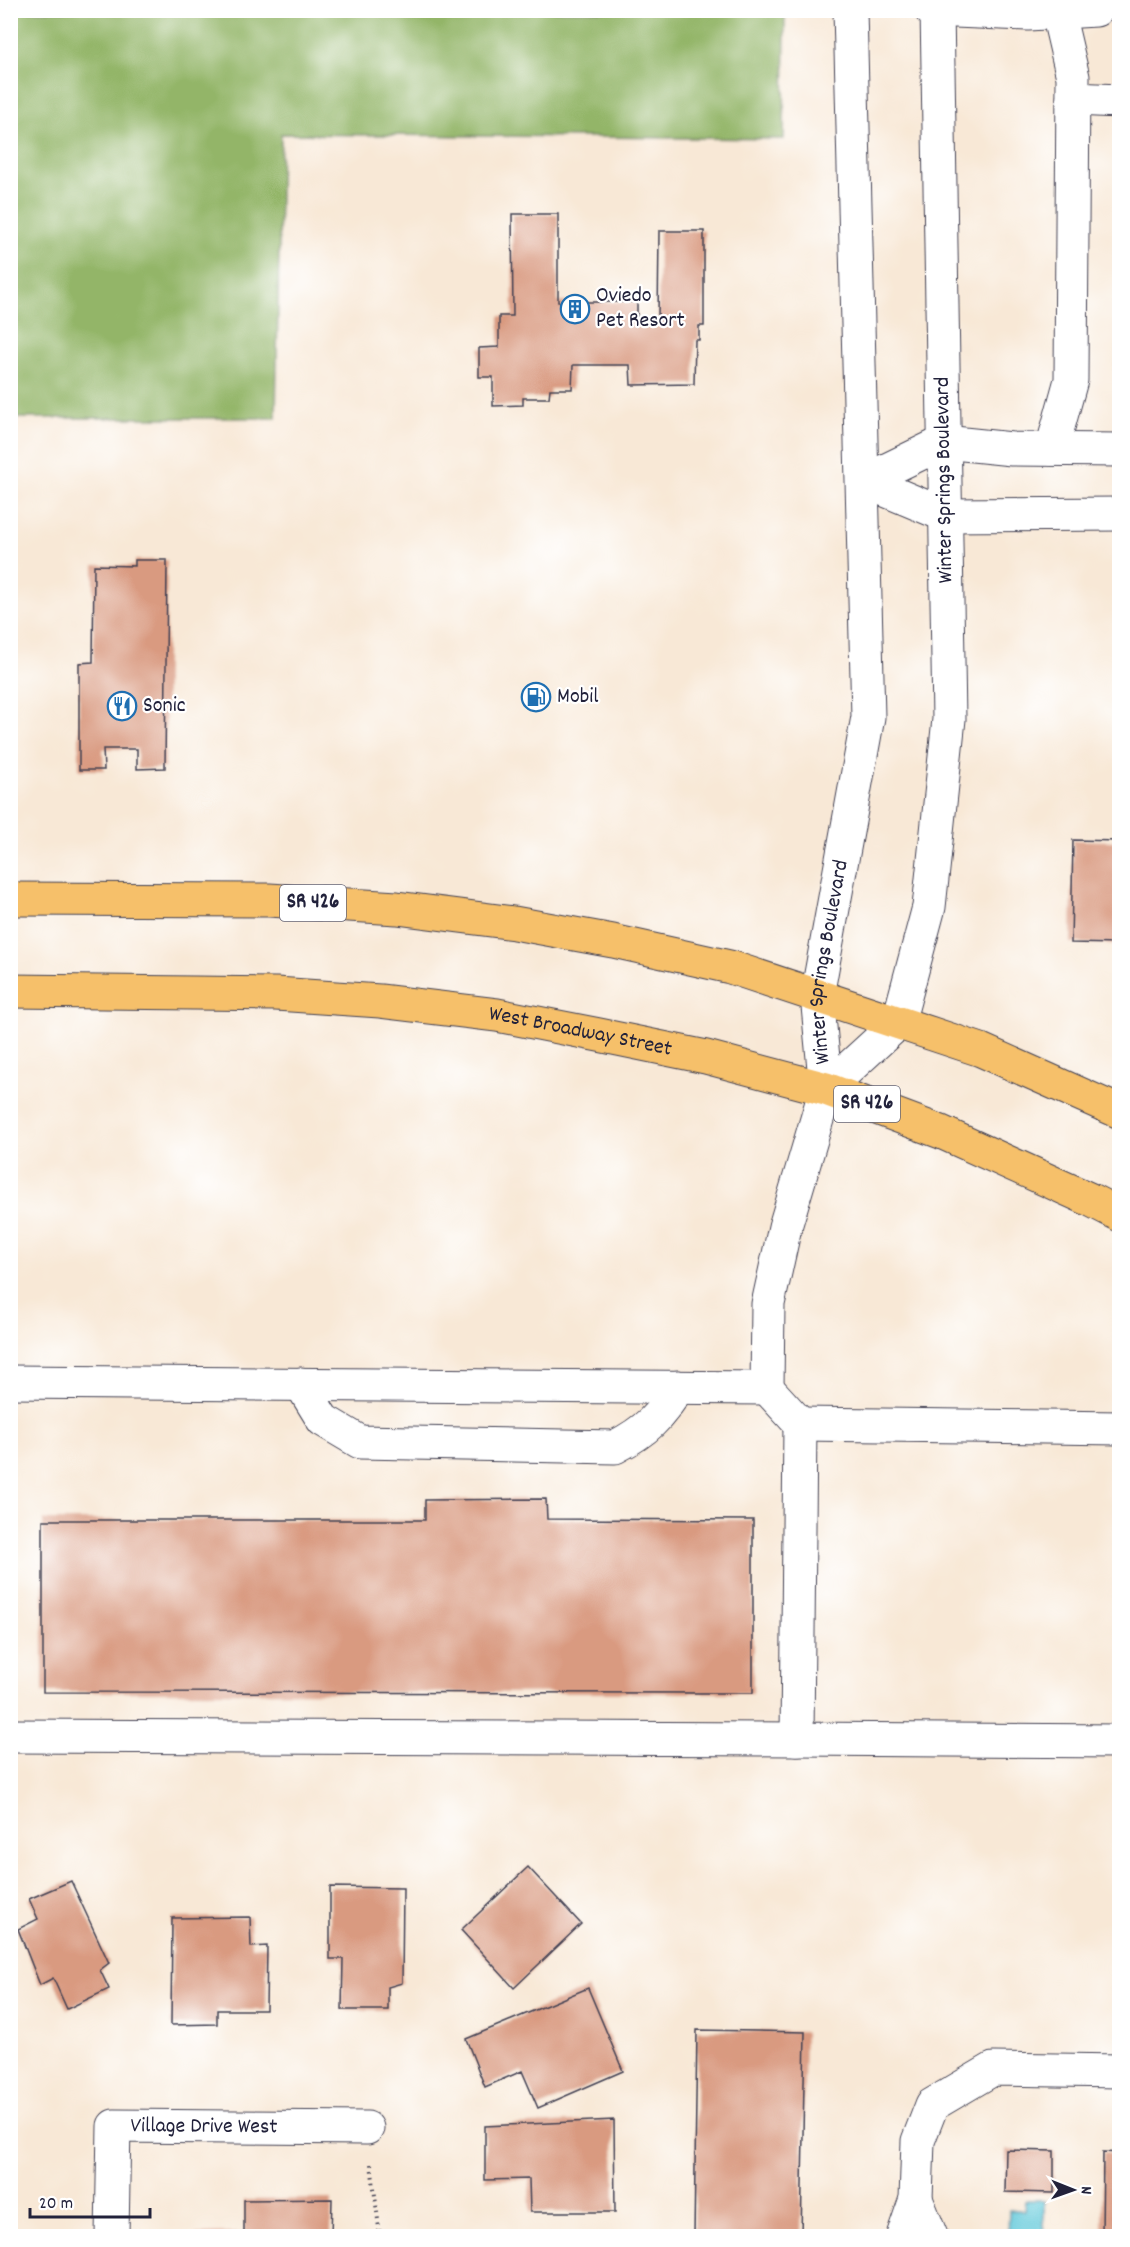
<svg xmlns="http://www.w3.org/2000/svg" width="1130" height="2247" font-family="Dekko,sans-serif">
<rect width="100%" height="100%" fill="#fff"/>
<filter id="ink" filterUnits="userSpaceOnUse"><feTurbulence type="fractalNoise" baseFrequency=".0167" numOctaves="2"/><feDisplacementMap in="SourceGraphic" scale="12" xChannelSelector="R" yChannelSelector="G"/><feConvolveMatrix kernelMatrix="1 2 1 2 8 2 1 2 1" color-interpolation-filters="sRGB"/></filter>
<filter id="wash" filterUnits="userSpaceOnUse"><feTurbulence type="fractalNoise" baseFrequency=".008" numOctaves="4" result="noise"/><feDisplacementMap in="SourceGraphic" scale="24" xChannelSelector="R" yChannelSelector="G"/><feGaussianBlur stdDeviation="1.35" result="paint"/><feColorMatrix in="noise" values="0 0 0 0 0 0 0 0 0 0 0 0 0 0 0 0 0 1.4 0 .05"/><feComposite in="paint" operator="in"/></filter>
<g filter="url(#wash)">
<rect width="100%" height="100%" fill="#f8e8d6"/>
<path fill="#93b568" stroke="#5a6c52" stroke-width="1.5" d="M10 11H785L784 139 281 134 276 418H11Z"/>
<path fill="#5ec8d9" stroke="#40758a" stroke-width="1.5" d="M1025 2201H1044V2236H1008L1009 2210H1024Z"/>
<g id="blocks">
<path fill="#d99a80" d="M512 214H558V302H637V320H658L659 231H704V326H699V340H695L694 384 631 385 630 365H573L572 389H550L549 398H523V405L493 406V377H479V348L499 347V316H513Z
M135 560H167L165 768 137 769V749H103L104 770H79V663L93 662 94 565 135 566Z
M1073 840 1120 841V944L1071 943Z
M546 1499 547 1519 753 1520V1693L43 1692V1520H425V1500Z
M528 1867 581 1924 514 1988 461 1930Z
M71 1881 109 1963 100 1970 109 1989 67 2009 53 1978 40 1985 18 1929 38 1919 29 1899Z
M330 1887 403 1888 402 1983 388 1987V2010H342L343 1959H330Z
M250 1917 251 1947 267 1946 266 2010H217V2024L171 2025 172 1918Z
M588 1988 623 2071 538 2108 522 2071 485 2087 466 2039Z
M697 2030 805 2032 801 2236H694Z
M10 2040H13L12 2059H10Z
M614 2120 615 2212H530L529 2179 485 2180V2126Z
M1006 2150 1054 2151V2193L1005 2192Z
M1103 2152 1120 2153V2236H1102Z
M332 2199 331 2236H196V2234L244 2233V2200Z"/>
</g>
</g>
<g filter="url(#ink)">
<use href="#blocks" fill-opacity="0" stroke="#424052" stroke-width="1.5"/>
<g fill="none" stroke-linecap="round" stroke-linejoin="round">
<g stroke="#424052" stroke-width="35">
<g id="minor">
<path d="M931 10 1028 14 1096 10"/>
<path d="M1073 99 1120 101"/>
<path d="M1052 449 1071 380 1073 77 1058 13"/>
<path d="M864 481 944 442 1012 449 1120 450"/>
<path d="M864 481 945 515 1120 514"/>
<path d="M826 1089 898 1023 929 907 949 719 937 10"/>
<path id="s1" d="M10 1382 767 1388 768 1304 785 1227 826 1089 817 996 868 717 850 10"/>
<path d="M301 1384 323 1420 360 1442 615 1447C646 1431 660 1417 678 1387"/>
<path d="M767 1388 800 1424 797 1739 1120 1741"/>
<path d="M800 1424 1120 1428"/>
<path d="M10 1736 797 1739"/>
<path d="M916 2199 931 2236"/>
<path id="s2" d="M112 2236 114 2126 367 2128"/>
<path d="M903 2236 916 2199 918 2141 932 2105 993 2069 1120 2071"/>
</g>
</g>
<g stroke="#424052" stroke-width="35">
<g id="major">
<path d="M10 899 269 900 397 908 514 923 613 941 730 967 981 1050 1120 1112"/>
<path id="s3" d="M10 991 276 994 380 1001 497 1015 599 1035 706 1057 826 1089 941 1132 1091 1200 1120 1215"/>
</g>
</g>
<path stroke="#424052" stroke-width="4" stroke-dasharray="1.5 4.5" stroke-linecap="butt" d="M371 2164 380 2236"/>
<use href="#minor" stroke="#fff" stroke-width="33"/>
<use href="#major" stroke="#f6c06b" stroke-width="33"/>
</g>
</g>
<defs>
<g id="building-ring" transform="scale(1.5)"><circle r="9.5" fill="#fff" stroke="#1f6fb2" stroke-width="1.5"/><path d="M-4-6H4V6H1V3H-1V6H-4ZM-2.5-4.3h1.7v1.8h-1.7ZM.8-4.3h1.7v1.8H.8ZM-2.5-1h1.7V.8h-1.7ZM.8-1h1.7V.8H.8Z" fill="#1f6fb2"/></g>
<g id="fuel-ring" transform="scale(1.5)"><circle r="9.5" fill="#fff" stroke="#1f6fb2" stroke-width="1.5"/><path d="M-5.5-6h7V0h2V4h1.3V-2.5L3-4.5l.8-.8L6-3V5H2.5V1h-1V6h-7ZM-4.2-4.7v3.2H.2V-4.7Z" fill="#1f6fb2"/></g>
<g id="restaurant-ring" transform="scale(1.5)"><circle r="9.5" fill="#fff" stroke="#1f6fb2" stroke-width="1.5"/><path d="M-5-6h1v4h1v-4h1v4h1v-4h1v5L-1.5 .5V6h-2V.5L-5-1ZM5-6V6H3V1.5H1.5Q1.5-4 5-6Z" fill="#1f6fb2"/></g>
</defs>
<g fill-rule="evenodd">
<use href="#building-ring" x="575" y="309"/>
<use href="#fuel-ring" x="536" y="697"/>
<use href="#restaurant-ring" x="122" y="706"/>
</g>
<g text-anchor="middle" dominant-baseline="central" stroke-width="4.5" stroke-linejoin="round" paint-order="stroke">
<g fill="#fff" stroke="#646476" stroke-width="1.5">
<rect x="280" y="885" width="66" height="36" rx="4.5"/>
<rect x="834" y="1086" width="66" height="36" rx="4.5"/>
</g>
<g font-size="21" font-weight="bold" fill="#22223b">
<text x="313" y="903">SR 426</text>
<text x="867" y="1104">SR 426</text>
</g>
<g font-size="22" fill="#22223b" stroke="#fff" text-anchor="start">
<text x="596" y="296">Oviedo<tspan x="596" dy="25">Pet Resort</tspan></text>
<text x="557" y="697">Mobil</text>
<text x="143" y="706">Sonic</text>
</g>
<g font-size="22" fill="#22223b" stroke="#fff">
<text transform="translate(945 480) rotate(-91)">Winter Springs Boulevard</text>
<text stroke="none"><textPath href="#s1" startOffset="1192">Winter Springs Boulevard</textPath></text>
<text stroke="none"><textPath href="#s3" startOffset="573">West Broadway Street</textPath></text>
<text stroke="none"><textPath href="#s2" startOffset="200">Village Drive West</textPath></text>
</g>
</g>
<rect width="1130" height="2247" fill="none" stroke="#fff" stroke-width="36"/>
<g transform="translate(1073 2190) rotate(91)" stroke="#ffffff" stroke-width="4.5" paint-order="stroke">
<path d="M0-4.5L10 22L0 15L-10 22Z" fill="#22223b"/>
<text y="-9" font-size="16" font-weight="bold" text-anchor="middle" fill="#22223b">N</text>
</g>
<path d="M30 2208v9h120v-9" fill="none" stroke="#22223b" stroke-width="3"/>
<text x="39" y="2208" font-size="18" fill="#22223b" stroke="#ffffff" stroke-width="4.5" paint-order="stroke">20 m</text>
</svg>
